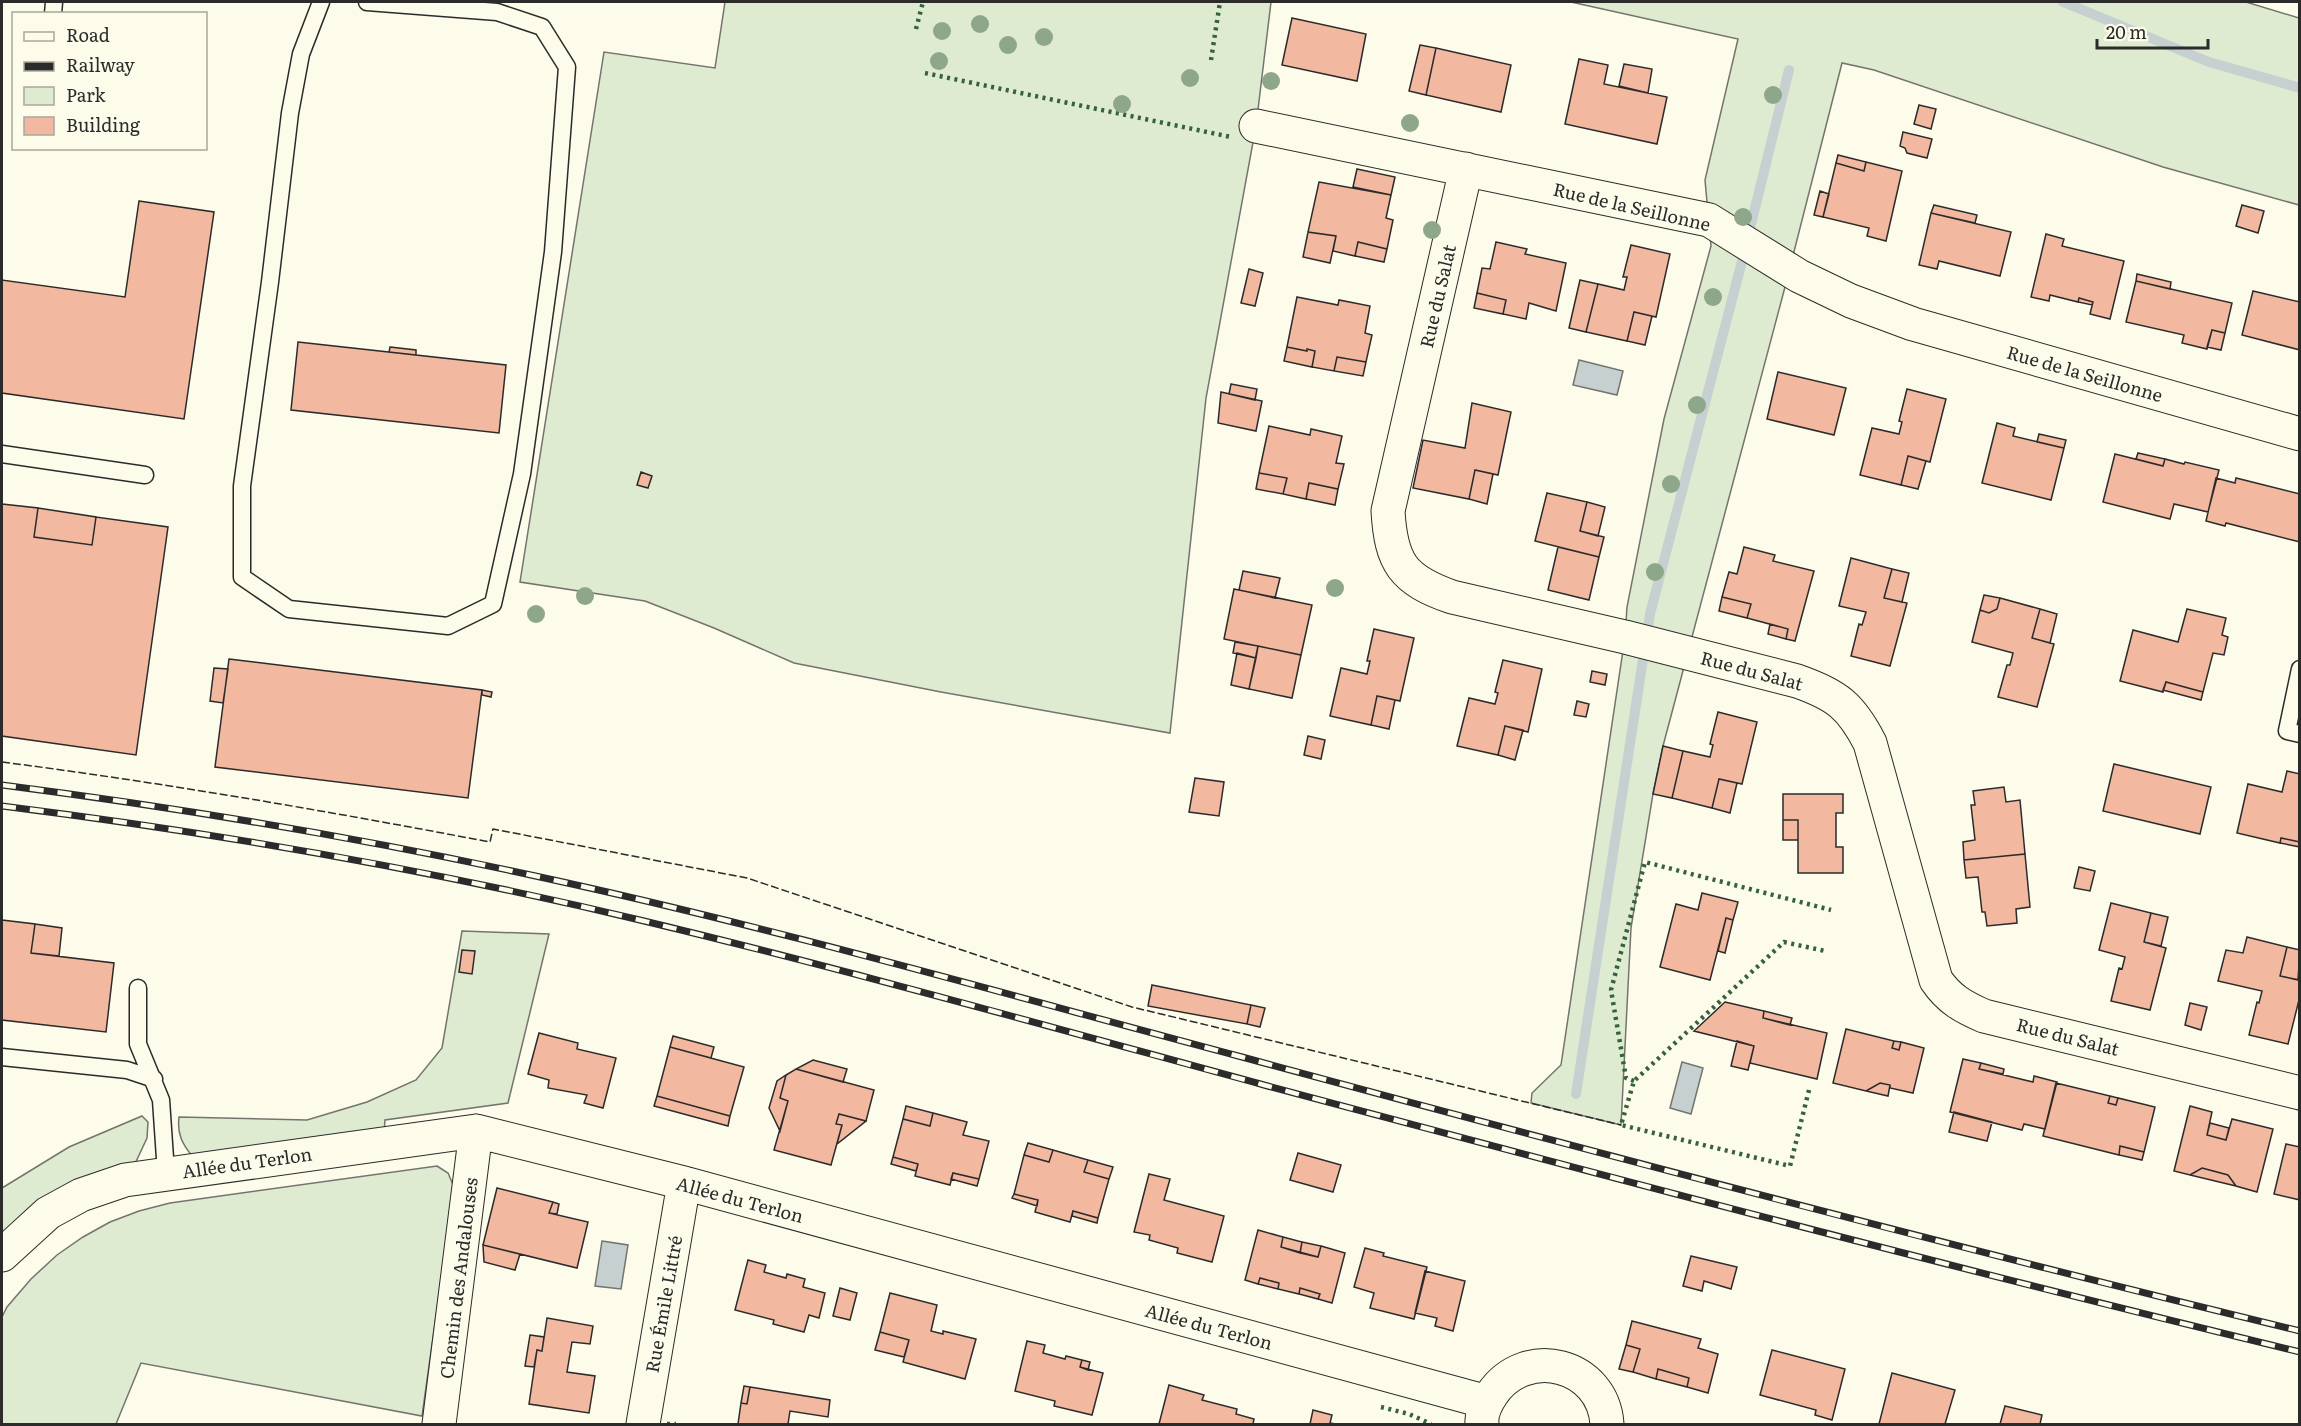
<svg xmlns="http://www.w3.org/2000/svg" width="2301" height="1426" font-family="Literata,serif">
<rect width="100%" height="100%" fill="#fdfbea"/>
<path fill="#deebd1" stroke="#74746e" stroke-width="1.5" d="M725 2H1271L1256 126 1206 398 1170 733 941 692 794 663 714 628 645 601 520 582 604 52 715 68Z
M1571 2H2246L2299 18V205L2163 167 1874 70 1842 63 1785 287 1663 746 1653 794 1631 928 1621 1125 1531 1103 1532 1093 1561 1065 1625 637 1627 607 1664 419 1711 246 1705 180 1738 39Z
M462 931 549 934 508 1103 385 1120 384 1132 193 1157C182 1144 177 1134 179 1117L307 1120 367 1102 416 1080 442 1048Z
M142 1116 148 1122 147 1138 133 1168 2 1243V1188L69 1147Z
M437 1166 448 1173 454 1187 422 1416 141 1363 116 1424H2V1317L7 1307 31 1279 57 1255 83 1237 110 1222 139 1211 170 1203Z"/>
<path fill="#c7d0d0" stroke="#74746e" stroke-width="1.5" d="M1579 360 1623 371 1617 395 1573 385Z
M1682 1062 1703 1068 1691 1114 1670 1108Z
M602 1241 628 1245 621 1289 595 1286Z"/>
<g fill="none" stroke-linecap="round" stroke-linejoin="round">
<path stroke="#c7d0d0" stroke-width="10" d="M2063 2 2209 62 2300 88
M1576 1094 1650 614 1740 269 1789 70"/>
</g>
<path fill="#f2b8a0" stroke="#2b2b2b" stroke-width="1.5" d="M1292 18 1366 34 1357 81 1282 65Z
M1420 45 1436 48 1426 95 1409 91Z
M1436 48 1511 65 1501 112 1426 95Z
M1579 59 1608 65 1604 84 1667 97 1657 144 1565 124Z
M1624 64 1652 69 1648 93 1619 86Z
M1919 105 1936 109 1931 129 1914 124Z
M1903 132 1932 139 1927 158 1907 153 1905 148 1900 146Z
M1838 155 1866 162 1864 171 1836 163Z
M1866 162 1902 171 1886 241 1867 236 1869 228 1823 217 1836 163 1864 171Z
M1357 169 1395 177 1391 195 1353 187Z
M1319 182 1391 195 1386 218 1393 220 1387 249 1358 242 1355 256 1333 251 1336 236 1308 232Z
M1820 191 1829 194 1823 217 1814 215Z
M139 201 214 212 184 419 2 393V280L125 297Z
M1934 205 1977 215 1975 223 1931 213Z
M2242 205 2264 211 2258 233 2236 226Z
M1931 213 2011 232 2000 276 1939 261 1937 269 1919 265Z
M1308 232 1336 236 1330 263 1303 257Z
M2046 234 2064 239 2062 246 2124 261 2110 319 2090 314 2093 302 2079 298 2078 302 2050 295 2049 301 2031 297Z
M1358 242 1387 249 1384 262 1355 256Z
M1496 242 1527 249 1525 254 1566 263 1556 311 1529 303 1526 319 1503 314 1506 300 1477 293 1482 268 1490 269Z
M1631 245 1670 254 1656 317 1634 312 1627 341 1586 332 1598 284 1624 290 1627 277H1623Z
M1249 269 1263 273 1255 306 1241 303Z
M2137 274 2171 282 2170 289 2136 281Z
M1580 280 1598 284 1586 332 1569 328Z
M2136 281 2232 303 2225 333 2212 330 2207 349 2182 343 2184 335 2126 322Z
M2253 291 2300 302V350L2242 335Z
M1477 293 1506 300 1503 314 1474 308Z
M1297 297 1338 305 1339 300 1370 306 1365 333 1372 335 1366 362 1337 357 1334 371 1312 367 1315 351 1307 349V351L1287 347Z
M2079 298 2093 302 2092 305 2078 302Z
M1634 312 1652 316 1645 345 1627 341Z
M2212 330 2225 333 2221 350 2207 347Z
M298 342 506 365 499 433 291 410Z
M390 347 416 350V355L389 352Z
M1287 347 1307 351V349L1315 351 1312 367 1284 361Z
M1337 357 1366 362 1363 376 1334 371Z
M1778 372 1846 388 1834 435 1767 419Z
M1231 384 1257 389 1255 400 1229 394Z
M1907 389 1946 399 1930 462 1908 456 1901 485 1860 475 1872 428 1899 434 1902 422 1899 421Z
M1221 392 1262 401 1256 431 1218 423Z
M1472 403 1511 412 1498 475 1475 470 1469 499 1413 488 1423 440 1465 448Z
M1997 423 2015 428 2013 436 2064 448 2051 500 1982 483Z
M1269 426 1310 435 1311 429 1342 436 1336 463 1344 464 1338 489 1309 483 1306 499 1283 494 1287 478 1259 473Z
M2039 434 2066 440 2064 448 2037 442Z
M2138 453 2165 459 2163 466 2136 459Z
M2115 454 2163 466 2165 459 2184 464 2185 462 2219 470 2208 512 2174 504 2170 519 2103 502Z
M1908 456 1926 461 1918 489 1901 485Z
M1475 470 1493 474 1487 504 1469 499Z
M641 472 652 476 648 488 637 485Z
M1259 473 1287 478 1283 494 1256 489Z
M2216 478 2235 483 2236 478 2300 494V542L2226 523 2225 526 2206 521Z
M1309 483 1338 489 1335 505 1306 499Z
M1547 493 1587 502 1580 531 1604 537 1599 557 1535 541Z
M1587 502 1605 507 1598 536 1580 531Z
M2 504 38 508 34 537 92 545 96 517 168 527 136 755 2 736Z
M38 508 96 517 92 545 34 537Z
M1558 547 1599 557 1589 600 1548 590Z
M1744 547 1775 555 1773 561 1814 571 1795 641 1786 639 1788 629 1747 618 1751 604 1722 597 1729 572 1737 574Z
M1851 558 1892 569 1884 598 1907 603 1890 666 1851 656 1859 624 1862 625 1866 612 1839 606Z
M1892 569 1909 573 1902 602 1884 598Z
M1243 571 1280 578 1275 598 1239 590Z
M1234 589 1312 605 1301 655 1224 639Z
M1984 595 2000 598 1997 609 1989 613 1980 610Z
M1722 597 1751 604 1747 618 1719 611Z
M2000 598 2040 609 2032 638 2054 644 2037 707 1998 697 2007 665H2010L2013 653 1972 642 1980 610 1989 613 1997 609Z
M2040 609 2057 614 2050 643 2032 638Z
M2187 609 2226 618 2222 635 2228 637 2224 655 2213 653 2203 692 2166 682 2163 692 2120 681 2133 630 2178 642Z
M1770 624 1788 629 1786 639 1768 634Z
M1374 629 1414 638 1400 701 1377 696 1371 725 1330 716 1341 668 1367 674 1370 661H1367Z
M1235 642 1258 646 1256 658 1233 653Z
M1258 646 1301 655 1292 698 1249 689Z
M1237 653 1256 658 1249 689 1231 685Z
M229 659 482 690 468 798 215 767Z
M1503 660 1542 669 1528 732 1505 726 1498 755 1457 746 1469 698 1495 704 1498 693 1495 692Z
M214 668 228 669 223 703 210 701Z
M1592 671 1607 674 1605 685 1590 682Z
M2166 682 2203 692 2201 700 2163 690Z
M482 690 492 692 491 697 482 695Z
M1377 696 1395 700 1389 729 1371 725Z
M1577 701 1589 704 1586 717 1574 715Z
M1718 712 1757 722 1742 784 1719 779 1712 808 1672 798 1683 751 1710 757 1713 745 1710 744Z
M1505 726 1523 730 1515 760 1498 755Z
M1308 736 1325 740 1321 759 1304 755Z
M1663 746 1683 751 1672 798 1653 794Z
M2114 764 2211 787 2200 834 2103 811Z
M2287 771 2300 774V842L2281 838 2280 843 2237 833 2248 784 2282 792Z
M1195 778 1224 782 1219 816 1189 812Z
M1719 779 1737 783 1730 813 1712 808Z
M2004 787 2006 802 2020 800 2025 854 1964 860 1963 842 1975 840 1971 805H1975L1973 791Z
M1783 794H1843V813H1836V847H1843V873H1798V820H1783Z
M1783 820H1798V840H1783Z
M2281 838 2300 842V847L2280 843Z
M2025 854 2030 907 2016 909 2017 923 1987 926 1985 912H1982L1978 877 1966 878 1964 860Z
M2079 867 2095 871 2090 891 2074 888Z
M1702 893 1738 902 1733 920 1726 918 1710 980 1660 967 1676 904 1698 910Z
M2111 903 2151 913 2144 942 2166 948 2150 1010 2111 1001 2119 968 2122 969 2125 957 2099 950Z
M2151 913 2168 917 2161 946 2144 942Z
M1726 918 1733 920 1725 953 1718 951Z
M2 920 35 924 31 953 114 963 106 1032 2 1020Z
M35 924 62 928 59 956 31 953Z
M2247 937 2287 947 2280 976 2300 980V996L2288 1044 2249 1035 2257 1002 2259 1003 2262 991 2218 981 2226 950 2243 953Z
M2287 947 2300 950 2298 980 2280 976Z
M462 950 475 951 472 974 459 972Z
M1152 985 1251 1005 1247 1024 1148 1006Z
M1725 1002 1764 1011 1763 1018 1827 1033 1817 1079 1750 1063 1754 1046 1694 1031Z
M2190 1003 2207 1007 2201 1030 2185 1025Z
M1251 1005 1265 1008 1260 1027 1247 1024Z
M1764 1011 1792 1018 1790 1025 1763 1018Z
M1846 1029 1894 1041 1892 1048 1899 1050 1901 1042 1924 1048 1913 1093 1890 1088V1085L1880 1083 1866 1091 1833 1083Z
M539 1033 578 1043 577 1049 616 1058 603 1108 584 1103 587 1095 548 1088 549 1080 528 1074Z
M673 1036 714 1047 711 1058 670 1047Z
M1737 1041 1754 1046 1748 1070 1731 1066Z
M1894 1041 1901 1042 1899 1050 1892 1048Z
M670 1047 744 1067 730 1116 657 1096Z
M1963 1059 1981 1063 1979 1069 2033 1082 2034 1076 2057 1082 2045 1129 2024 1124 2022 1130 1950 1112Z
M813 1060 847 1069 843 1082 796 1069Z
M1981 1063 2004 1069 2003 1074 1979 1069Z
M796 1069 874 1090 866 1121 839 1114 836 1124 842 1125 831 1165 774 1150 788 1101 780 1098 786 1075Z
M786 1075 780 1098 788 1101 780 1131 769 1108 777 1081Z
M1880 1083 1890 1085 1888 1096 1866 1091Z
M2056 1083 2110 1096 2108 1103 2116 1105 2118 1098 2155 1107 2144 1152 2120 1146 2119 1155 2043 1136Z
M657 1096 730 1116 728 1126 654 1106Z
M2110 1096 2118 1098 2116 1105 2108 1103Z
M906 1106 933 1113 930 1126 903 1119Z
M2190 1106 2212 1112 2207 1135 2226 1140 2232 1119 2273 1129 2257 1192 2236 1186 2228 1175 2202 1168 2190 1175 2174 1171Z
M1954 1112 1992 1122 1987 1141 1949 1132Z
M933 1113 967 1122 963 1135 989 1141 979 1179 953 1173 950 1185 915 1176 918 1164 893 1157 903 1119 930 1126Z
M839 1114 866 1121 837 1144 842 1125 836 1124Z
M2210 1123 2229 1128 2226 1140 2207 1135Z
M1028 1143 1053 1150 1049 1162 1024 1155Z
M2286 1144 2300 1147V1200L2274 1194Z
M2120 1146 2144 1152 2142 1160 2119 1155Z
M1053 1150 1088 1160 1084 1172 1109 1179 1098 1218 1073 1211 1070 1222 1035 1212 1038 1200 1014 1194 1024 1155 1049 1162Z
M1298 1153 1341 1165 1333 1192 1290 1180Z
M893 1157 918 1164 916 1171 891 1164Z
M1088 1160 1113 1167 1109 1179 1084 1172Z
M2202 1168 2228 1175 2236 1186 2190 1175Z
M953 1173 979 1179 977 1186 951 1179Z
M1149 1174 1170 1179 1164 1200 1224 1216 1212 1262 1177 1253 1178 1248 1149 1240 1150 1235 1134 1232Z
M497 1188 553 1202 549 1213 588 1222 577 1268 483 1245Z
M1014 1194 1038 1200 1037 1206 1012 1198Z
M553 1202 559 1204 557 1214 549 1213Z
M1073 1211 1098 1218 1097 1223 1072 1216Z
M1258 1230 1283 1237 1281 1247 1318 1257 1321 1246 1345 1253 1332 1303 1318 1299 1320 1294 1300 1288 1299 1294 1278 1289 1279 1283 1260 1278 1258 1284 1245 1280Z
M1283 1237 1302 1242 1300 1253 1281 1247Z
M1302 1242 1321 1246 1318 1257 1300 1253Z
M483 1245 520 1254 515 1270 484 1262Z
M1365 1248 1384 1253 1383 1256 1427 1267 1414 1319 1370 1308 1374 1293 1354 1287Z
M1691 1256 1737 1267 1731 1289 1704 1281 1702 1291 1683 1286Z
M748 1260 766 1265 764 1272 786 1278 787 1274 805 1279 803 1287 825 1293 819 1318 809 1315 804 1332 773 1324 774 1320 735 1310Z
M1425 1271 1465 1281 1453 1331 1435 1326 1437 1318 1415 1313Z
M1260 1278 1279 1283 1278 1289 1258 1284Z
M840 1288 857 1293 850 1320 833 1316Z
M1300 1288 1320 1294 1318 1299 1299 1294Z
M890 1293 937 1305 931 1331 943 1334V1331L976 1339 965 1379 903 1362 909 1340 880 1332Z
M547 1318 593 1326 590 1344 572 1342 567 1372 595 1376 589 1413 529 1404 537 1350 542 1351Z
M1632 1321 1701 1339 1698 1348 1718 1354 1708 1393 1687 1387 1689 1378 1658 1369 1656 1379 1633 1372 1640 1349 1626 1345Z
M880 1332 909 1340 904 1357 875 1350Z
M530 1335 544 1337 542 1351 537 1350 534 1367 525 1366Z
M1027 1341 1045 1345 1043 1353 1065 1359 1066 1356 1082 1360 1080 1367 1103 1373 1092 1415 1054 1406 1055 1401 1015 1391Z
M1626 1345 1640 1349 1633 1372 1619 1369Z
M1772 1350 1845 1369 1832 1420 1815 1415 1816 1410 1760 1395Z
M1082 1360 1090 1362 1088 1370 1080 1367Z
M1658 1369 1689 1378 1687 1387 1656 1379Z
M1892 1373 1955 1390 1945 1424H1879Z
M1169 1385 1204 1395 1202 1400 1237 1409 1236 1414 1254 1419 1253 1424H1159Z
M744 1386 750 1387 747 1404 741 1403Z
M750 1387 830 1400 828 1417 790 1411 788 1424H738L741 1403 747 1404Z
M2005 1406 2042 1415 2040 1424H2000Z
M1313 1410 1332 1415 1330 1423 1336 1424H1310Z"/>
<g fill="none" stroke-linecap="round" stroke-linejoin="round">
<g stroke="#2b2b2b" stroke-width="19">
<path id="service" d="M321 2 301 54 290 113 270 282 242 486V577L289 609 448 626 493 604 522 474 545 310 553 252 567 67 542 27 497 12 367 2
M53 14 54 2
M2 454 145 475
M2300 669 2287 731 2300 734
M138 988V1044L161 1100 166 1173
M2 1057 127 1070 154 1079"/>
</g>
<g stroke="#2b2b2b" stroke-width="35">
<path id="minor" d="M1256 126 1709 220 1799 276 1851 301 1913 324 2300 434
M1466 169 1388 511C1391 563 1403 580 1452 597L1625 637 1797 681C1837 695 1851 706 1870 743L1936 980C1949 999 1963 1007 1984 1016L2300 1093
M2 1255 48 1213 81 1195 125 1180 476 1131 684 1183 1487 1402
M439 1424 476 1131
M643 1424 684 1183
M1482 1424C1481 1414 1486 1403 1492 1394 1526 1344 1603 1364 1607 1424"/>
</g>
<use href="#service" stroke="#fdfbea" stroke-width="16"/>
<use href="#minor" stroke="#fdfbea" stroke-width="33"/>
<g stroke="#2b2b2b" stroke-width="7">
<path id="rail" d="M2 785C182 808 362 838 540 877 776 928 1008 995 1242 1057 1593 1152 1945 1245 2300 1331
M2 806C218 833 432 870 644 921 852 971 1058 1029 1264 1085 1609 1177 1953 1268 2300 1352"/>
</g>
<use href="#rail" stroke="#fdfbea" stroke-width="4.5" stroke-dasharray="14" stroke-linecap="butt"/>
<path stroke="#34623c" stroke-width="4.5" stroke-dasharray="3 4.5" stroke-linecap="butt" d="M916 29 923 2
M1211 60 1220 2
M925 73 1231 137
M1634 1081 1626 1078 1611 990 1645 862 1831 910
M1809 1090 1790 1166 1621 1125 1634 1081 1784 942 1825 951
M1381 1407 1409 1414 1431 1424
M667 1424H676"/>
<path stroke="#2b2b2b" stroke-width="1.5" stroke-dasharray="8 3" stroke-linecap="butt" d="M2 762C165 783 327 811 490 842L493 829 747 878 1132 1007 1621 1125"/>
</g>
<g fill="#8ea78a">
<circle cx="980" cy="24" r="9"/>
<circle cx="942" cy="31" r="9"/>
<circle cx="1044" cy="37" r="9"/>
<circle cx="1008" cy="45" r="9"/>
<circle cx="939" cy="61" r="9"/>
<circle cx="1190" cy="78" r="9"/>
<circle cx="1271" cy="81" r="9"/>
<circle cx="1773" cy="95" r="9"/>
<circle cx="1122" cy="104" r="9"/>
<circle cx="1410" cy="123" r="9"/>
<circle cx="1743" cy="217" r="9"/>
<circle cx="1432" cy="230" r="9"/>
<circle cx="1713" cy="297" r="9"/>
<circle cx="1697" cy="405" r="9"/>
<circle cx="1671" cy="484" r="9"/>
<circle cx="1655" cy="572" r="9"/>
<circle cx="1335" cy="588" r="9"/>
<circle cx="585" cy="596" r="9"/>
<circle cx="536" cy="614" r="9"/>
</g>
<g text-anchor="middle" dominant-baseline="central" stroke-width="4.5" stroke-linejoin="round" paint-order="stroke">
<g font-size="18" fill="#2b2b2b" stroke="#fdfbea">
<text transform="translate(1632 206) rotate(13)">Rue de la Seillonne</text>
<text transform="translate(1437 296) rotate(-77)">Rue du Salat</text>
<text transform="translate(2085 373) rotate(16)">Rue de la Seillonne</text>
<text transform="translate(1752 670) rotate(15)">Rue du Salat</text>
<text transform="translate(2068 1036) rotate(14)">Rue du Salat</text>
<text transform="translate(247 1162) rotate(-8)">Allée du Terlon</text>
<text transform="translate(740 1199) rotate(15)">Allée du Terlon</text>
<text transform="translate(458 1278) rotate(-83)">Chemin des Andalouses</text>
<text transform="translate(663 1304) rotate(-80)">Rue Émile Littré</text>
<text transform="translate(1209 1326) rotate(15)">Allée du Terlon</text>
</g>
</g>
<rect width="2301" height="1426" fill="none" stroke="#2b2b2b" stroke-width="6"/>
<rect x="12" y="12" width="195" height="138" fill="#fdfbea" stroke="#a9a89e" stroke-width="1.5"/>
<rect x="24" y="32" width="30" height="9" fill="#fdfbea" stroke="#a9a89e" stroke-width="1.5"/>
<text x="66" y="42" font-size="18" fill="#2b2b2b">Road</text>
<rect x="24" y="62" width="30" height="9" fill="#2b2b2b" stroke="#a9a89e" stroke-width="1.5"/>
<text x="66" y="72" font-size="18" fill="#2b2b2b">Railway</text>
<rect x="24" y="87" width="30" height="18" fill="#deebd1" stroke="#a9a89e" stroke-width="1.5"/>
<text x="66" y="102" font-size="18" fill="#2b2b2b">Park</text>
<rect x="24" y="117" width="30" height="18" fill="#f2b8a0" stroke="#a9a89e" stroke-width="1.5"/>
<text x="66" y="132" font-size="18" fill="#2b2b2b">Building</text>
<path d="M2097 39v9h111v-9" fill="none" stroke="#2b2b2b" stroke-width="3"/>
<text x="2106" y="39" font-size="18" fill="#2b2b2b" stroke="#fdfbea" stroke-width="4.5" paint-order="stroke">20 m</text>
</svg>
